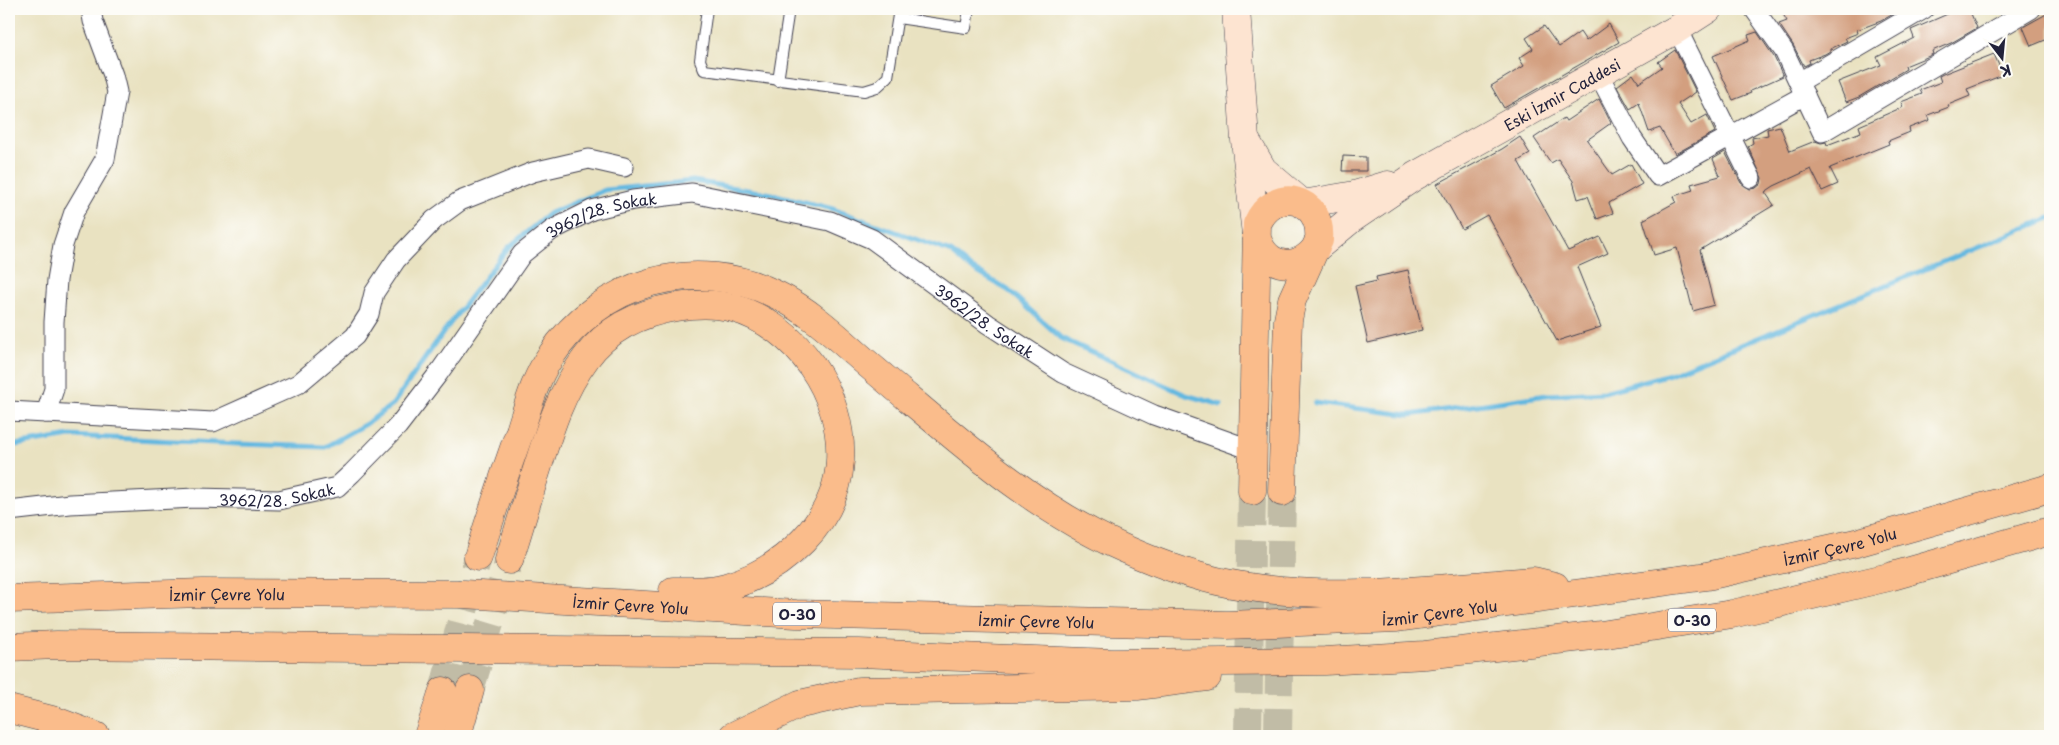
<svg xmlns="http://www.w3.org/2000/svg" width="2059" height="745" font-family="'Playpen Sans',sans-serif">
<rect width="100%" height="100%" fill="#fdfcf7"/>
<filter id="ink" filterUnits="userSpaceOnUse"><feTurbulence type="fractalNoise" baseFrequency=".02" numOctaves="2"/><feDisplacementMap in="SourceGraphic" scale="10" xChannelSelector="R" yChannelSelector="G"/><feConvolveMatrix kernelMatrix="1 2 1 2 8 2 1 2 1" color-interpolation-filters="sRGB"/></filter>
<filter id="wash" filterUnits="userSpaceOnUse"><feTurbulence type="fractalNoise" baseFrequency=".0096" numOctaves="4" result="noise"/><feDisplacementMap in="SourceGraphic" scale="20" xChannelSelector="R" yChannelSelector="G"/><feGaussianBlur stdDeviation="1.12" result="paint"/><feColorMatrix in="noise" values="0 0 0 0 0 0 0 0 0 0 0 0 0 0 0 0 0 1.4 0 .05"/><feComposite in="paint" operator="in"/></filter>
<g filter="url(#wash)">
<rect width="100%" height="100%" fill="#e9e2c1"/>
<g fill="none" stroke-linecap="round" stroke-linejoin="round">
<path stroke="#63b8e0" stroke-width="5" d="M1315 403 1409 415 1547 395 1604 392 1670 374 2050 218
M9 446 70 436 238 444 325 447 366 424 393 404 445 330 508 248 550 213 605 190 693 181 772 194 833 209 951 252 969 267 1008 290 1061 338 1186 395 1221 405"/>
</g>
<g id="blocks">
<path fill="#d39f7f" d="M1780 9H1902L1881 21 1857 30 1858 33 1845 38 1847 41 1830 49V51L1825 54 1809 60 1810 63 1804 66 1793 45 1779 24 1787 21Z
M1959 9H1969L1977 28 1951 43 1932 51 1933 54 1927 57 1905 66 1906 69 1859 97 1846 102 1838 82 1881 65 1877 57 1914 38 1911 30Z
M2050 12V38L2031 46 2023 27Z
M1609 24 1619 42 1504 108 1491 86 1524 66 1519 58 1533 49 1526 38 1544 26 1559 47 1580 32 1586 41Z
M1757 32 1774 57 1783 76 1750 91 1751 93 1733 100 1713 56 1750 40 1748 35Z
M1675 50 1696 92 1678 104 1691 124 1707 115 1715 132 1675 154 1660 128 1649 132 1639 103 1630 109 1617 86 1633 74 1639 83 1662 67 1658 62Z
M1994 54 2003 75 1967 89 1970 96 1948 105 1949 107 1928 115 1930 120 1909 128 1910 132 1888 141 1889 144 1830 168 1838 184 1822 191 1811 169 1774 186 1765 192 1774 205 1700 250 1714 305 1693 311 1677 248 1654 255 1643 220 1676 202 1674 196 1693 190 1691 184 1720 176 1713 159 1725 152 1741 183 1750 189 1756 188 1761 184 1762 178 1748 146 1753 143 1752 138 1768 135 1767 129 1780 126 1790 151 1815 141 1821 143 1826 142 1827 145 1861 132 1859 126 1903 107 1901 102 1922 94 1920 90 1941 82 1939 76 1943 74Z
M1599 99 1611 123 1587 140 1612 175 1631 164 1642 184 1609 203 1613 213 1597 219 1588 196 1578 199 1573 181 1558 159 1551 163 1534 138 1564 118 1566 121Z
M1520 137 1530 154 1518 161 1568 251 1600 237 1608 253 1577 267 1601 327 1557 341 1487 215 1462 229 1437 184 1502 149Z
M1343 156 1366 157V171H1342Z
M1408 270 1422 330 1368 343 1355 286 1377 281 1376 277Z"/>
</g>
</g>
<g filter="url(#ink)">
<use href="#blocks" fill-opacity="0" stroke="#403f4f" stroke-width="1"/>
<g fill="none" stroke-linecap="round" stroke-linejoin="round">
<path stroke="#c1bca6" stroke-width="28" stroke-dasharray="28 14" stroke-linecap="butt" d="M1248 736 1252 491
M1278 736 1282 492"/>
<path stroke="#c1bca6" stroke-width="28" stroke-dasharray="28 14" stroke-linecap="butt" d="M470 690 509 560
M443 691 478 557"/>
<g stroke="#403f4f" stroke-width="12">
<path id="lane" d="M707 9 700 60 704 70 864 91 877 87 888 77 899 9
M898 18 966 28 969 9
M778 81 789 9"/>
</g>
<g stroke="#403f4f" stroke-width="21">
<g id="street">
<path d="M1754 9 1784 51 1822 132 2031 9"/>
<path d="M1677 29 1751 178"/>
<path d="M1598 73 1632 138 1658 176 1805 95"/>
<path d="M1799 82 1924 9"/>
<path d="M9 411 213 422 298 384 355 336 369 314 374 293 396 260 434 220 460 201 533 172 589 159 624 167"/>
<path d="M46 413 54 389V322L57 280 63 245 74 212 105 159 117 92 113 75 93 21 91 9"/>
<path id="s1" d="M9 511 70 504 195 498 279 500 337 487 352 473 398 426 438 374 522 254 552 230 592 210 633 200 692 193 830 221 872 239 988 324 1063 373 1154 415 1252 450"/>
</g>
</g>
<g stroke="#403f4f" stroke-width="29">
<g id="secondary">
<path d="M1236 9 1245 140 1256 234"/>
<path d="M1248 144 1263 170 1303 204 1355 195 1388 185"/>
<path id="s2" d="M1315 249 1350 220 1415 176 1677 29 1708 9"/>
</g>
</g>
<g stroke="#403f4f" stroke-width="29">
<path id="primary" d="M1256 234C1263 266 1294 274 1315 249
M1252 491 1257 224C1274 185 1323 197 1319 240L1292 300 1288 320 1282 492"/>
</g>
<g stroke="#403f4f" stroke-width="29">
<g id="highway">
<path d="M478 557C491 515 505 473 520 431 528 406 535 379 550 357 599 281 695 254 777 295 814 313 845 345 876 371 954 436 1030 507 1123 548 1161 565 1202 580 1243 586 1339 602 1438 588 1534 581L1555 586"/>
<path d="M509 560C519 529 528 497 538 466 550 428 562 390 586 358 608 328 640 313 676 307 694 304 714 303 733 308 797 326 844 394 840 461 837 522 782 571 726 587 709 592 691 591 673 591"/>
<path id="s3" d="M9 599 203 593 464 594 796 614 1227 625 1397 618 1707 576 1856 543 2050 488"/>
<path d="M9 647 57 645 859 653 1113 663 1325 661 1425 655 1601 635 1732 614 1889 577 2050 531"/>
<path d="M9 709 56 721 96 736"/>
<path d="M428 736 443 691"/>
<path d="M457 736 470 690"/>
<path d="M733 736 800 704 859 691 1137 686 1207 677"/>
</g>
</g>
<use href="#lane" stroke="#fff" stroke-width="10"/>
<use href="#street" stroke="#fff" stroke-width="19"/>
<use href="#secondary" stroke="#fde4d1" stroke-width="28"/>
<use href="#primary" stroke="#fabc8b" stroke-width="28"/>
<use href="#highway" stroke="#fabc8b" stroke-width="28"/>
</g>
</g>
<g text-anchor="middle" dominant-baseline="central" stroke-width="4.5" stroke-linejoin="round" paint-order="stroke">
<g fill="#fdfcf7" stroke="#646373" stroke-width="1">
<rect x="773" y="602.5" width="48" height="23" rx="4"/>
<rect x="1668" y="608.5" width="48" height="23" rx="4"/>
</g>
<g font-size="14" font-weight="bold" fill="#22223b">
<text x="797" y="614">O-30</text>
<text x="1692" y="620">O-30</text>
</g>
<g font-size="15" fill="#22223b" stroke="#fdfcf7">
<text stroke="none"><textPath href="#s2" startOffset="292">Eski İzmir Caddesi</textPath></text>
<text stroke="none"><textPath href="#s1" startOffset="719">3962/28. Sokak</textPath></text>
<text stroke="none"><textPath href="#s1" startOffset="1139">3962/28. Sokak</textPath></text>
<text stroke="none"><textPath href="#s1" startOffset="269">3962/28. Sokak</textPath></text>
<text stroke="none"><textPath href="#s3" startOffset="1838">İzmir Çevre Yolu</textPath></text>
<text stroke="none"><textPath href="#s3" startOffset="218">İzmir Çevre Yolu</textPath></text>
<text stroke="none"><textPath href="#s3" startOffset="622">İzmir Çevre Yolu</textPath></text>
<text stroke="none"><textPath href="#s3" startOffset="1432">İzmir Çevre Yolu</textPath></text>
<text stroke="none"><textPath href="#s3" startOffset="1028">İzmir Çevre Yolu</textPath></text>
</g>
</g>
<rect width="2059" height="745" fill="none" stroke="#fdfcf7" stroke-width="30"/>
<g transform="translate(2002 58) rotate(164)" stroke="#fdfcf7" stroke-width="4" paint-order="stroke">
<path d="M0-4L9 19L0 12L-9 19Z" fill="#22223b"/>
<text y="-8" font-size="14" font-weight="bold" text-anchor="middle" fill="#22223b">K</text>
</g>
</svg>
